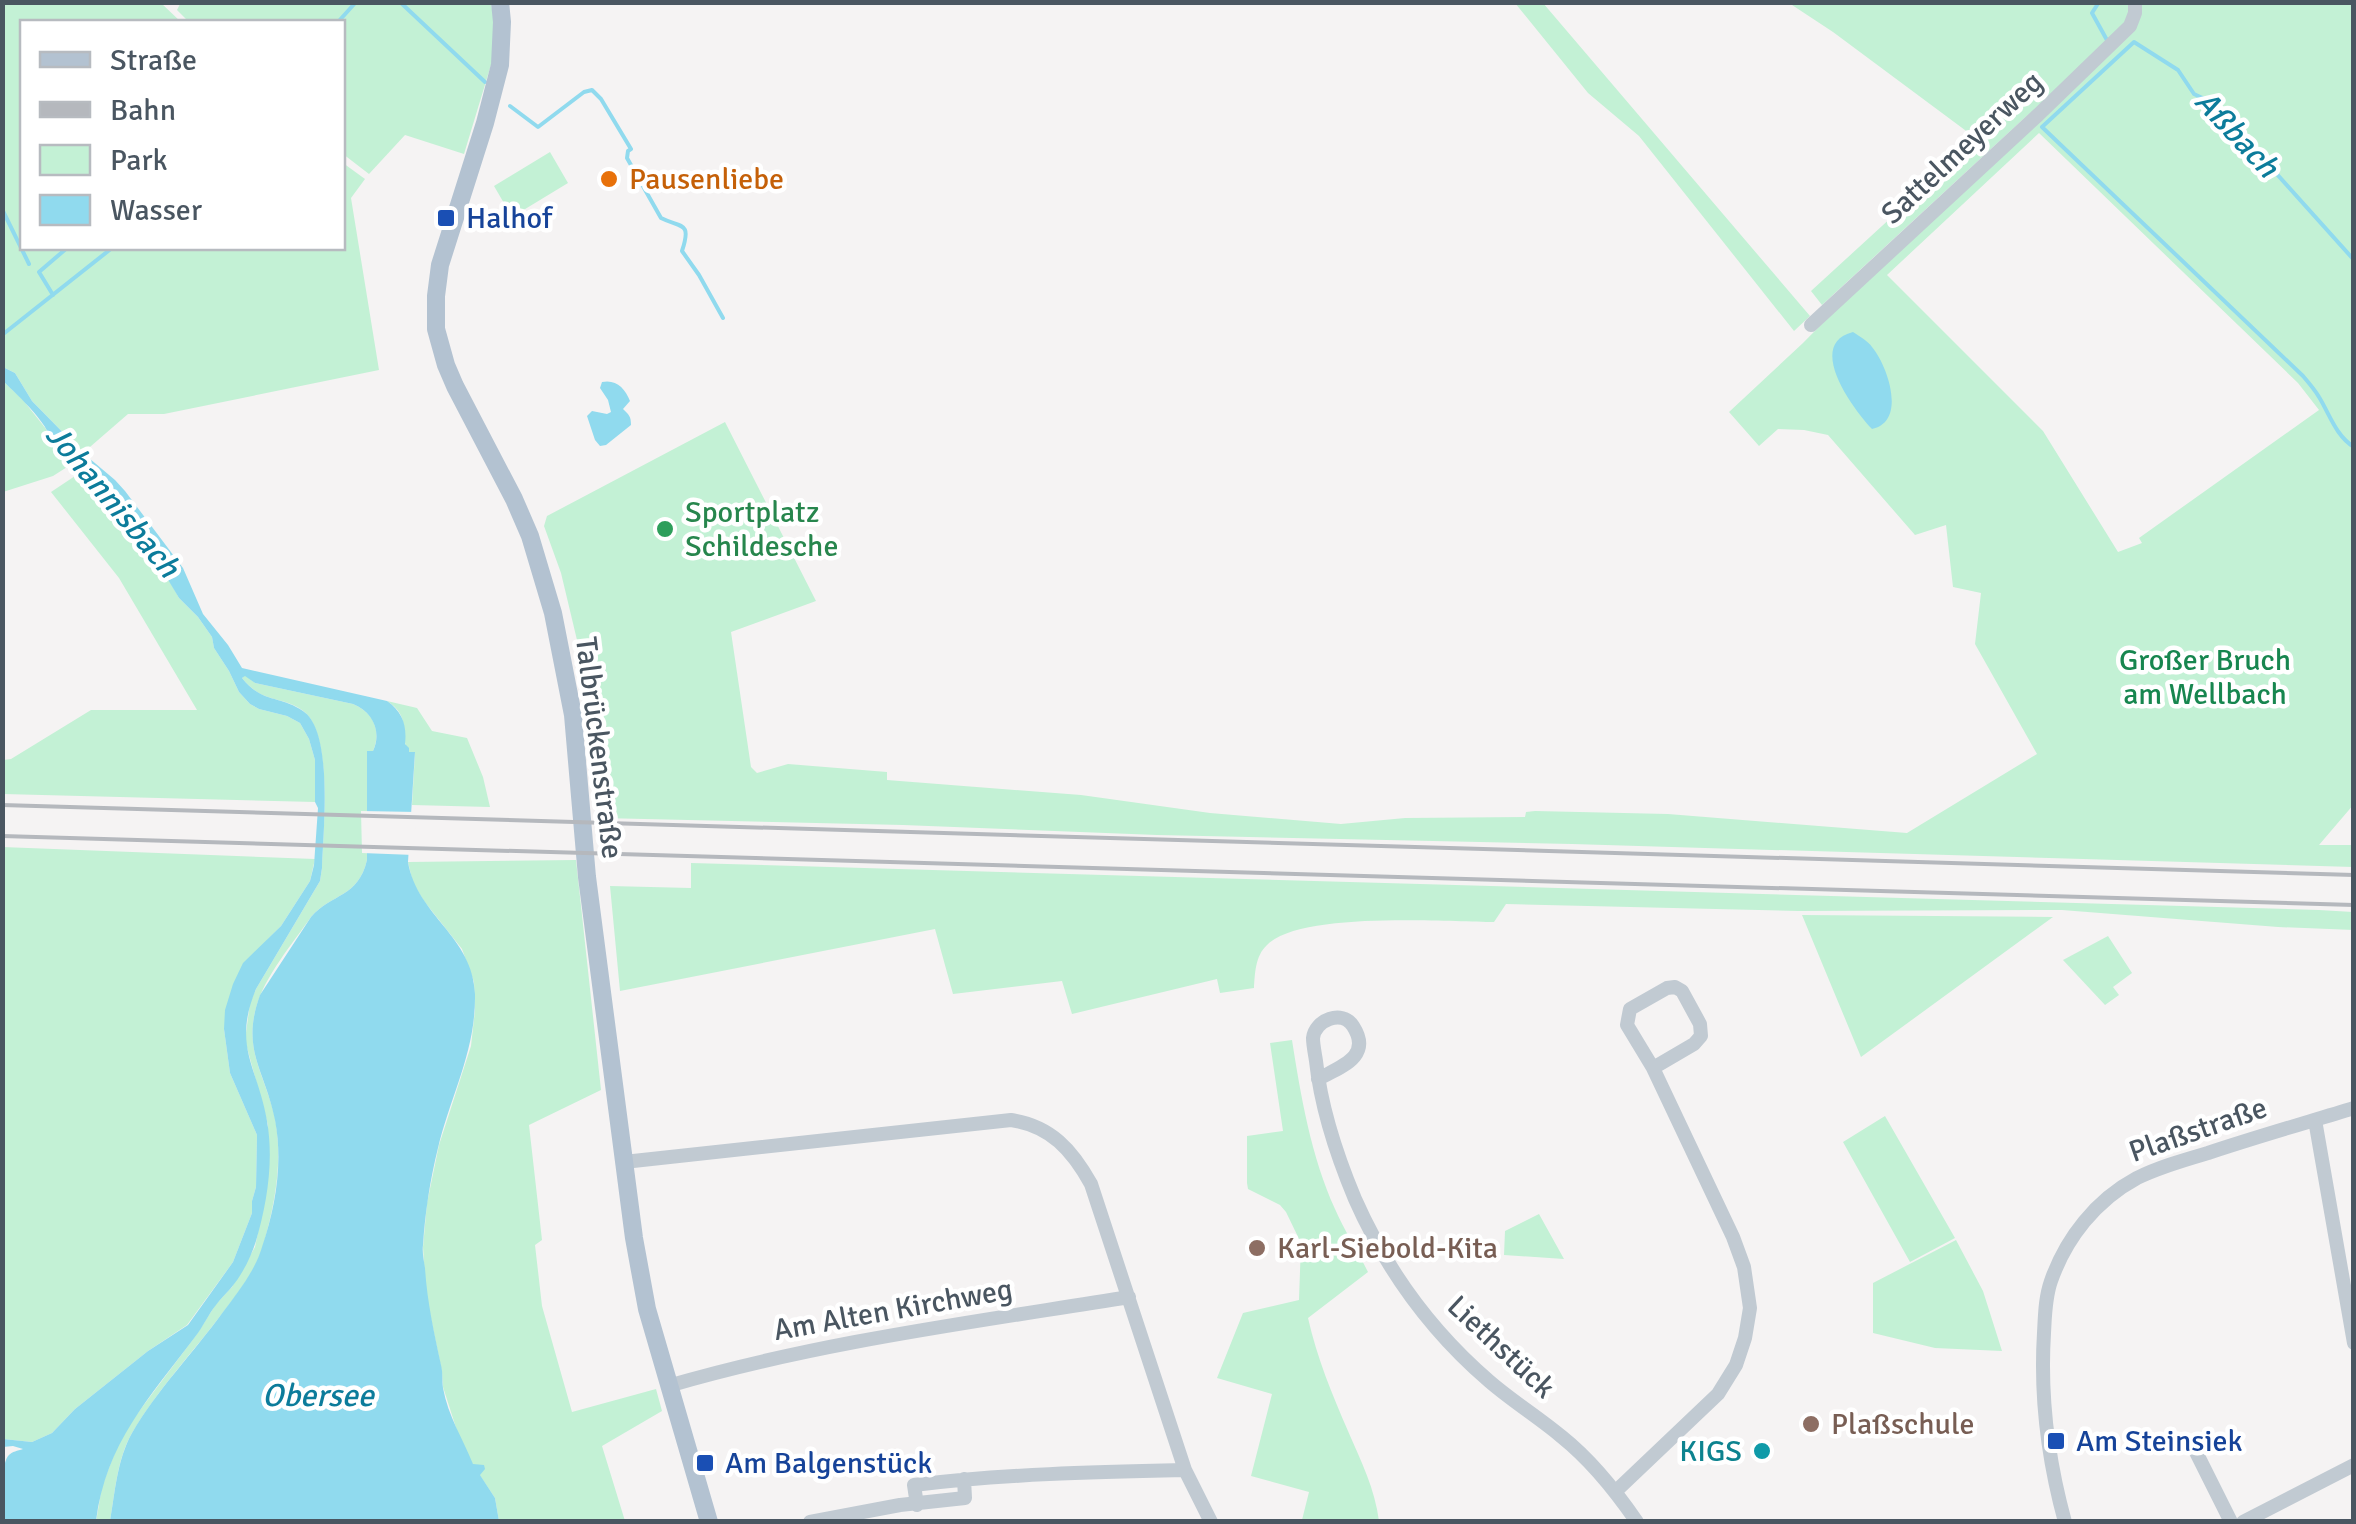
<svg xmlns="http://www.w3.org/2000/svg" width="2356" height="1524" font-family="Signika,sans-serif">
<rect width="100%" height="100%" fill="#f5f3f3"/>
<path fill="#c3f1d5" fill-rule="evenodd" d="M181 2 491 3 495 28 494 55 464 154 405 135 369 174 343 154 342 22H189L177 10Z
M3 3H161L181 22H22V248H342L343 163 365 179 351 198 379 370 164 414H128L83 453 32 401 15 373 3 367Z
M1515 3H1543L1810 316 1794 331 1639 136 1588 93Z
M1789 3H2353L2354 804 2319 845H2353V867L1572 844 1157 835 903 825 601 818 596 758 582 661 561 573 544 526 547 516 725 422 816 601 731 632 751 767 757 773 788 764 887 772V780L1081 795 1210 813 1341 824 1405 818 1525 817 1526 812 1535 811 1668 814 1907 833 2037 754 1975 644 1981 593 1953 587 1946 525 1915 535 1828 435 1804 430 1778 429 1759 446 1729 412 1803 343 2032 111 1822 305 1811 291 1977 139 1833 32ZM2039 133 2298 383 2319 410 2139 538 2142 543 2118 552 2043 431 1887 275Z
M550 152 568 183 512 217 494 186Z
M3 381 23 400 50 434 65 460 75 462 53 476 3 492Z
M84 470 158 560 179 598 198 617 212 637 214 648 229 671 239 692 250 704 259 709 287 716 300 723 309 739 315 760V802L3 794V760L11 759 91 710H197L119 578 51 492Z
M245 675 255 683 353 704C373 712 382 731 373 751H367V860C358 898 332 893 311 917 293 943 264 977 256 1008 244 1052 266 1077 275 1118 283 1162 275 1204 263 1246 256 1270 239 1292 224 1311 194 1351 157 1390 132 1433 117 1459 115 1492 110 1521L96 1522 102 1486 119 1442 131 1422 197 1334 216 1304 232 1287 255 1247 263 1208 268 1125 245 1040 250 1003 256 989 320 881 322 868C323 834 334 731 302 710 279 695 263 704 242 678Z
M387 701 417 708 432 731 467 738 483 777 490 807 412 805 415 753 408 752C399 732 412 717 387 701Z
M2 847 315 859 310 881 281 926 268 939 224 1029 230 1073 257 1135 256 1187 252 1201V1213L233 1262 187 1325 148 1351 75 1409 52 1433 32 1442 3 1439Z
M576 860 601 1090 529 1125 542 1240 535 1245 542 1306 572 1412 656 1389 662 1411 602 1446 625 1521H499L495 1498 473 1465 459 1437 443 1387 442 1372 426 1294 423 1247 427 1203 439 1145 471 1046 475 1010 474 982 462 949 424 901 413 883 408 862Z
M691 863 2319 910 2353 912 2354 930 2278 927 2062 910 1798 911 1506 904 1494 922C1445 922 1301 911 1267 945 1255 956 1255 974 1254 988L1220 993 1217 979 1072 1014 1062 981 953 994 935 929 620 991 610 886 691 888Z
M1802 915 2053 917 1861 1057Z
M2108 936 2132 973 2113 987 2119 995 2105 1005 2063 960Z
M1292 1040C1301 1097 1311 1156 1335 1209 1344 1230 1357 1250 1368 1272L1308 1318C1317 1358 1332 1394 1348 1431 1361 1461 1375 1489 1379 1521L1302 1520 1309 1492 1251 1476 1272 1394 1217 1378 1243 1313 1299 1300 1301 1243 1286 1212 1280 1205 1248 1189 1247 1183V1136L1283 1131 1270 1043Z
M1885 1116 1955 1238 1910 1262 1843 1142Z
M1539 1214 1564 1259 1504 1255 1505 1231Z
M1956 1240 1983 1291 2002 1351 1935 1348 1873 1333V1283Z"/>
<path fill="#90daee" d="M1853 332C1859 336 1868 341 1872 347 1888 366 1907 422 1872 429 1853 409 1805 344 1853 332Z
M3 367 15 373 32 401 83 453 115 480 125 491 183 568 203 614 228 645 242 668 387 701C403 712 407 726 405 744L409 748V752H415L408 862C417 916 473 936 475 994 476 1051 451 1094 438 1148 430 1180 425 1213 423 1245 422 1253 424 1261 425 1268 427 1301 434 1332 441 1365 443 1373 442 1380 443 1388 448 1416 463 1439 473 1464L484 1465 485 1469 480 1475 495 1498 499 1521H110C115 1492 117 1460 132 1433 157 1390 194 1352 223 1312 238 1292 255 1271 262 1247 276 1206 283 1162 275 1120 265 1069 240 1050 260 995L311 917C332 893 358 898 367 860V751H373C382 732 373 712 353 704L255 683 245 676 242 678C263 704 280 695 303 711 334 731 323 834 322 868L320 881 256 989C232 1047 258 1067 267 1121 274 1161 267 1203 256 1241 251 1257 242 1275 231 1288 226 1294 220 1299 216 1305 208 1315 203 1327 195 1337 149 1398 106 1443 96 1521H3C3 1506 0 1467 8 1456 13 1451 17 1451 23 1449L13 1446 3 1447V1439L32 1442 52 1433 75 1409 148 1351 188 1325 233 1262 252 1213V1201L256 1187 257 1135 230 1073 224 1029 225 1010 233 984 243 963 281 926 310 881 314 865 318 808 315 802V760L309 739 300 723 287 716 259 709 250 704 239 692 229 671 214 648 212 637 198 617 179 598 146 543 84 470 70 459H60L53 451C55 428 19 397 3 381Z
M602 382C616 379 625 388 630 401L623 409C629 415 631 416 631 425L606 445 600 446 595 440 587 416 592 411 607 414 611 412 608 400 600 388Z"/>
<path fill="#f5f3f3" d="M361 811 417 812 414 855 362 853Z"/>
<g fill="none" stroke-linecap="round" stroke-linejoin="round">
<path stroke="#90daee" stroke-width="4" d="M400 2 485 82
M2099 2 2092 13 2108 42
M338 22 356 2
M510 106 538 127 584 92 592 90 601 99 631 149 628 151 627 158 661 218C681 228 692 221 682 251L699 275 723 318
M2 209 29 264
M2354 260 2213 103 2194 94 2178 70 2134 42 2042 127 2303 376C2309 383 2315 390 2319 397 2330 415 2336 436 2354 447
M53 295 39 272 67 248
M2 335 112 248"/>
<path stroke="#c1cad2" stroke-width="14" d="M1811 325 2038 115 2130 26 2135 13V2
M1318 1079C1340 1067 1373 1057 1353 1026 1342 1009 1315 1020 1313 1038 1313 1045 1315 1054 1316 1061 1321 1108 1337 1156 1355 1199 1386 1269 1432 1332 1489 1381 1512 1401 1538 1417 1562 1437 1592 1461 1615 1490 1637 1522
M2315 1120 2354 1343
M624 1162 1011 1120C1051 1126 1072 1150 1091 1184L1185 1470 1211 1522
M668 1386C818 1342 975 1322 1129 1297
M2192 1444 2231 1522
M1616 1491 1718 1394 1736 1365 1745 1338 1750 1308 1744 1267 1733 1237 1653 1068 1627 1025 1630 1009 1667 988 1675 987 1682 991 1700 1024 1701 1036 1694 1044 1653 1068
M917 1505 914 1485C1004 1474 1094 1472 1185 1470
M810 1522 900 1505 965 1498 964 1479
M2065 1522C2048 1460 2040 1397 2044 1333 2045 1316 2045 1298 2051 1281 2066 1238 2096 1200 2137 1178 2159 1167 2184 1160 2208 1153 2256 1137 2305 1123 2354 1108
M2243 1522 2354 1465"/>
<path stroke="#b3c2d1" stroke-width="18" d="M500 2 502 22 500 65 485 123 440 265 436 296V329L446 365 455 386 514 499 530 536 553 613 573 715 587 877 634 1238 647 1309 709 1522"/>
<path stroke="#b5b8bd" stroke-width="4" d="M2 805 2354 875
M2 836 2354 905"/>
</g>
<circle fill="#e8710a" stroke="#fff" stroke-width="4" cx="609" cy="179" r="10"/>
<g fill="#1a4fb4" stroke="#fff" stroke-width="4">
<rect x="436" y="208" width="20" height="20" rx="5"/>
<rect x="2046" y="1431" width="20" height="20" rx="5"/>
<rect x="695" y="1453" width="20" height="20" rx="5"/>
</g>
<circle fill="#2e9e5b" stroke="#fff" stroke-width="4" cx="665" cy="529" r="10"/>
<g fill="#8d6e63" stroke="#fff" stroke-width="4">
<circle cx="1257" cy="1248" r="10"/>
<circle cx="1811" cy="1424" r="10"/>
</g>
<circle fill="#0f9aa8" stroke="#fff" stroke-width="4" cx="1762" cy="1451" r="10"/>
<g text-anchor="middle" dominant-baseline="central" stroke-width="9" stroke-linejoin="round" paint-order="stroke">
<g font-size="30" fill="#4a5661" stroke="#fff">
<text transform="translate(1962 148) rotate(-43)">Sattelmeyerweg</text>
<text transform="translate(599 748) rotate(83)">Talbrückenstraße</text>
<text transform="translate(2198 1130) rotate(-19)">Plaßstraße</text>
<text transform="translate(893 1310) rotate(-10)">Am Alten Kirchweg</text>
<text transform="translate(1501 1347) rotate(43)">Liethstück</text>
</g>
<g font-size="30" fill="#c56008" stroke="#fff" text-anchor="start">
<text x="629" y="179">Pausenliebe</text>
</g>
<g font-size="30" fill="#164399" stroke="#fff" text-anchor="start">
<text x="466" y="218">Halhof</text>
<text x="2076" y="1441">Am Steinsiek</text>
<text x="725" y="1463">Am Balgenstück</text>
</g>
<g font-size="30" fill="#27864d" stroke="#fff" text-anchor="start">
<text x="685" y="512">Sportplatz<tspan x="685" dy="34">Schildesche</tspan></text>
</g>
<g font-size="30" fill="#17864f" stroke="#fff">
<text x="2205" y="660">Großer Bruch<tspan x="2205" dy="34">am Wellbach</tspan></text>
</g>
<g font-size="30" fill="#785e54" stroke="#fff" text-anchor="start">
<text x="1277" y="1248">Karl-Siebold-Kita</text>
<text x="1831" y="1424">Plaßschule</text>
</g>
<g font-size="30" fill="#0d838f" stroke="#fff" text-anchor="end">
<text x="1742" y="1451">KIGS</text>
</g>
<g font-size="32" font-style="italic" fill="#0c7c9b" stroke="#fff">
<text transform="translate(2237 134) rotate(47)">Aßbach</text>
<text transform="translate(113 501) rotate(50)">Johannisbach</text>
<text x="318" y="1395">Obersee</text>
</g>
</g>
<rect width="2356" height="1524" fill="none" stroke="#4a5661" stroke-width="10"/>
<rect x="20" y="20" width="325" height="230" fill="#ffffff" stroke="#b7bbc0" stroke-width="2.5"/>
<rect x="40" y="52" width="50" height="15" fill="#b3c2d1" stroke="#b7bbc0" stroke-width="2.5"/>
<text x="110" y="70" font-size="30" fill="#4a5661">Straße</text>
<rect x="40" y="102" width="50" height="15" fill="#b5b8bd" stroke="#b7bbc0" stroke-width="2.5"/>
<text x="110" y="120" font-size="30" fill="#4a5661">Bahn</text>
<rect x="40" y="145" width="50" height="30" fill="#c3f1d5" stroke="#b7bbc0" stroke-width="2.5"/>
<text x="110" y="170" font-size="30" fill="#4a5661">Park</text>
<rect x="40" y="195" width="50" height="30" fill="#90daee" stroke="#b7bbc0" stroke-width="2.5"/>
<text x="110" y="220" font-size="30" fill="#4a5661">Wasser</text>
</svg>
